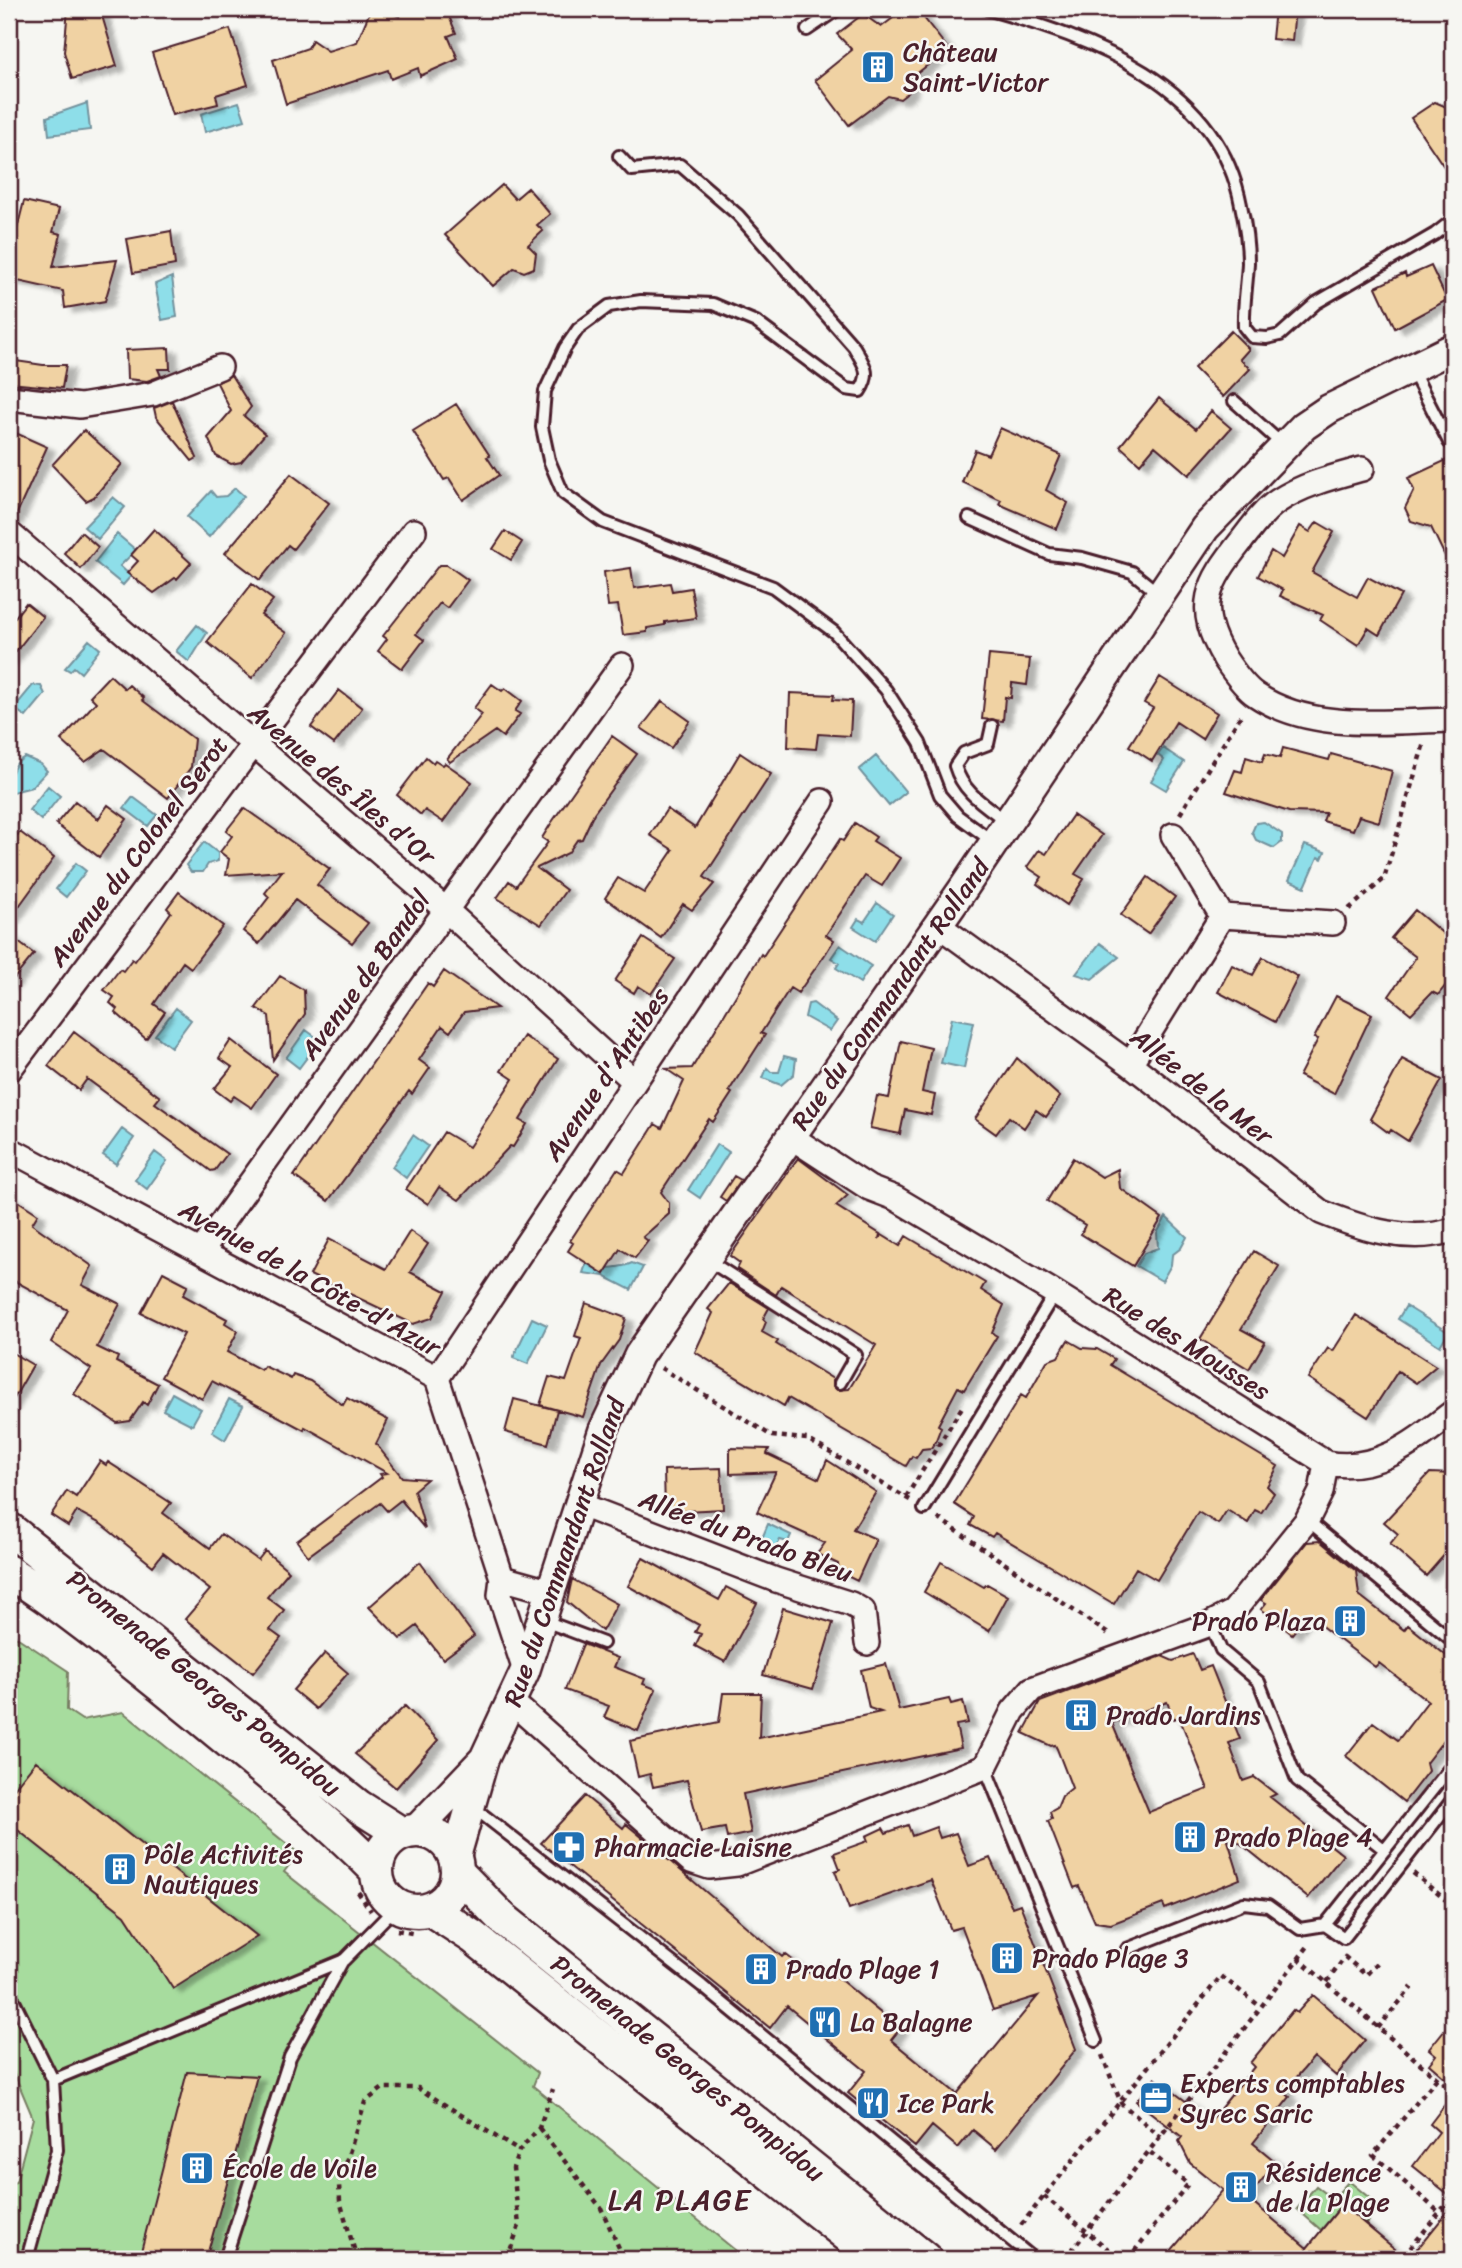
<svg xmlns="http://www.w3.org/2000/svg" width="1462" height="2268" font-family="Sriracha,sans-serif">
<defs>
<filter id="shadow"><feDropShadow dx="8" dy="4.5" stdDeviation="2" flood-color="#0004"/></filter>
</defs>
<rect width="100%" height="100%" fill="#f6f6f2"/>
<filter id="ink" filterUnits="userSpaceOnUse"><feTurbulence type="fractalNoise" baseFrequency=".0143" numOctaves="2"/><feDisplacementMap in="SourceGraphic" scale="14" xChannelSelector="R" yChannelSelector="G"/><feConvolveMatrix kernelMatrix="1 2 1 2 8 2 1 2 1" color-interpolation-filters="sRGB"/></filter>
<g filter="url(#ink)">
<path fill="#a7dc9e" stroke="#787e64" stroke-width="2" d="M9 1632 68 1671 67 1710 82 1720 123 1712 298 1853 284 1872 538 2073 533 2086 746 2259H9V2184L16 2182 33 2118 9 2061Z
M1349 2181 1379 2206 1366 2224 1342 2205 1321 2230 1297 2209 1316 2186 1333 2199Z"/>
<path fill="#8edee9" stroke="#73929d" stroke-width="2" d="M239 102 245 120 205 132 201 114Z
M87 103 90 130 49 135 47 117Z
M172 277 177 317 162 320 155 284Z
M235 488 244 496 209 537 187 517 211 491 216 497 226 496Z
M113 497 125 507 98 539 84 527Z
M117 534 136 550 120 566 131 576 123 585 95 562Z
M197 625 207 633 189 662 176 651Z
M89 640 100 649 81 673 74 667 70 671 65 668Z
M33 685 41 686 45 694 26 717 14 708Z
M1163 748 1184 762 1166 790 1151 781 1164 760 1158 755Z
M876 756 906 792 889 806 859 770Z
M25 757 41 764 47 771 32 787 9 793C9 780 12 763 25 757Z
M48 786 60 796 41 820 29 810Z
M133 797 157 815 148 826 124 808Z
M1264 822 1282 834V842L1274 848 1256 840 1252 832 1256 823Z
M204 842 218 853V861L208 864 203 872H191L186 865Z
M1305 845 1325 852 1322 859 1318 857 1305 887 1289 880Z
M76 863 86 871 66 897 56 889Z
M877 903 893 914 875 941 853 927 858 919 864 922Z
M1100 943 1119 957 1092 979 1076 974Z
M840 945 871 966 860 983 836 968 839 963 831 958Z
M813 1003 837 1021 830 1031 805 1017 808 1004Z
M176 1008 191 1020 171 1047 155 1035Z
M952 1018 974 1022 964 1068 941 1063Z
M306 1030 320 1040 299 1068 286 1058Z
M784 1056 796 1059 794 1074 781 1085 763 1078 767 1068 771 1072H779Z
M122 1129 134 1138 116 1164 103 1155Z
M413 1135 428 1146 406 1178 392 1167Z
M717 1144 729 1152 700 1198 688 1190Z
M155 1152 167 1161 147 1189 135 1180Z
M1166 1217 1187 1237 1181 1248 1172 1255 1171 1265 1162 1281 1136 1266 1144 1253 1158 1248 1157 1233Z
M587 1261 598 1270C610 1266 620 1269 632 1263L643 1267 631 1290 604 1276 583 1273Z
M1406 1306 1448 1332 1440 1346 1398 1319Z
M532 1318 547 1325 528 1364 513 1358Z
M172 1393 201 1409 192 1425 163 1410Z
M229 1399 243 1406 225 1440 212 1432Z
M768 1524 791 1535 788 1542 780 1540 770 1555 768 1547 760 1543Z"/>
<path fill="#f0d2a3" stroke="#4a1f2b" stroke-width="2" fill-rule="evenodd" filter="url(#shadow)" d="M68 9H100L117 66 72 79 64 52Z
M371 9H381L400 17 402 11 410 14 422 9H446L456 33 448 36 458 59 420 76 418 68 391 79 388 70 286 104 273 60 308 48 312 40 328 51 357 42Z
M905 9H917L948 49 910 79 909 92 900 99 888 96 849 125 815 80 852 50 837 34 863 14 881 27Z
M1275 9H1295L1292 41 1272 39Z
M230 29 248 85 216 95 218 104 172 115 152 53Z
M1435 102 1449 108 1453 115V180L1411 118Z
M502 185 515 199 528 188 550 214 537 225 543 231 528 245 536 253 534 268 524 272 514 268 493 286 445 235Z
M24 201 59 209 53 232 61 234 53 267 117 260 105 301 65 308 63 291 9 279V261Z
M171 231 175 265 133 273 127 239Z
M1431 266 1447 300 1395 328 1376 287 1405 273 1406 277Z
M1231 331 1249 349 1240 359 1250 369 1223 397 1194 368Z
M169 348 170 369H158L161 376 147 381 127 379 126 350Z
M9 360 43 365H66L62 388 9 383Z
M231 375 251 407 244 416 265 434 241 462 231 464 216 456 208 438 231 411 217 383Z
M1159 398 1196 429 1211 411 1231 428 1189 475 1155 446 1140 464 1120 446Z
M172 401 197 458 192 461 156 417 154 408Z
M456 404 490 456 487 457 499 475 463 500 449 478 444 480 413 431Z
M1000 428 1061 455 1046 490 1068 503 1057 529 999 504 1001 500 962 482 975 450 988 455Z
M9 430 47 447 14 520 9 519Z
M84 430 122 464 94 497 86 501 52 465Z
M1453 457V573L1431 527 1411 521 1405 508 1414 490 1408 478Z
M291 474 329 503 293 549 288 545 260 580 225 553Z
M1317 522 1334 532 1312 572 1357 597 1368 577 1401 595 1379 635 1368 628 1358 645 1320 620 1323 615 1280 596 1283 590 1258 576 1271 551 1282 558 1300 526 1310 532Z
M154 529 191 563 177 579 175 578 154 593 127 573 138 561 131 555Z
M505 531 522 542 511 560 493 549Z
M81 532 98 547 81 569 64 553Z
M439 565H447L468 580 447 608 440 603 416 634 424 640 402 669 378 651 387 639 383 636Z
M631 568 634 588 670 583 672 591 691 588 696 618 665 622V625L647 628V632L623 635 618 605 608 606 604 572Z
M252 584 273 600 261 615 286 633 252 678 207 642Z
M26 603 43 617 9 660V625Z
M989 655 1030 659 1027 685 1012 683 1011 698 1005 697 1003 721 982 719Z
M110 675 125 689 129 685 144 698 142 700 194 739 191 767 168 798 104 749 85 762 61 740 96 702 90 696Z
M1160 677 1217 713 1202 739 1176 722 1152 761 1129 746 1153 708 1144 703Z
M492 684 502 691 505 688 522 701 515 711 520 714 503 737 495 731 450 762 447 759 482 714 474 708Z
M339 690 362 708 334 744 311 727Z
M790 693 834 695 833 700 852 701 850 736 818 734 816 749 788 747Z
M662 701 690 721 671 748 641 728Z
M612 736 637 754 594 813 582 839 577 840 568 853 537 868 566 890 541 925 497 898 509 881 516 886 548 842 542 838 552 822Z
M1283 748 1329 760 1331 754 1392 771 1379 822 1359 816 1353 830 1323 821 1326 813 1289 812 1226 792 1235 770 1242 772 1246 757 1262 762 1265 754 1280 758Z
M740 753 771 774 704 877 714 884 692 910 683 904 661 938 605 898 618 878 644 893 673 850 650 835 667 809 695 828Z
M426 757 433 763 435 760 443 765 445 763 472 782 443 822 425 810 421 815 397 795Z
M75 801 98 819 108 805 127 819 99 857 56 824Z
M244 808 330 869 317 885 368 923 352 943 295 900 259 944 243 931 269 897 265 893 282 871 226 875 229 859 220 852 232 836 226 831Z
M1073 815 1102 835 1075 874 1084 879 1067 905 1037 884 1042 877 1027 867 1039 850 1046 854Z
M855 823 876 837 873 841 900 858 882 886 865 876 826 935 834 940 824 956 798 993 790 988 761 1033 765 1035 729 1091 732 1093 713 1122 709 1119 661 1192 669 1203V1214L643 1237 648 1241 635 1258 620 1249 604 1274 568 1251 573 1243 570 1241 617 1169 624 1173 655 1124 662 1128 684 1081 666 1069 692 1068 761 954 763 956 840 839 843 841Z
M20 832 54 858 9 920V845Z
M1148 877 1175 897 1148 934 1121 915Z
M179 892 223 926 191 968 183 962 154 1004 165 1012 146 1039 115 1012 117 1009 110 1003 114 997 104 990 120 969 123 971 132 959 135 961 160 928 171 912 167 908Z
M1415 910 1453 942V976L1438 995 1432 992 1411 1014 1389 996 1416 957 1391 938Z
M9 935 34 954 9 985Z
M643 938 675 959 651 994 638 986 634 993 615 981Z
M1263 957 1298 977 1275 1022 1218 992 1232 965 1253 975Z
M444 971 497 1008 464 1012 450 1032 442 1026 419 1060 430 1068 412 1094 409 1091 328 1201 294 1176 428 983 433 987Z
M280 976 304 990 305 1014 273 1060 269 1016 256 1008Z
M1336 996 1372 1014 1334 1094 1299 1076 1318 1039 1314 1038Z
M74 1032 160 1097 155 1103 227 1154 215 1170 211 1171 87 1079 79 1090 48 1066Z
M524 1036 558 1059 520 1120 527 1124 513 1147 510 1146 459 1200 439 1187 428 1204 406 1189 444 1132 469 1147 513 1079 501 1071Z
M231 1040 276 1074 252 1108 234 1096 230 1101 214 1089 232 1067 219 1058Z
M901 1041 931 1048 922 1092 935 1095 931 1115 905 1110 900 1134 870 1128 877 1096 889 1098Z
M1017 1058 1060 1097 1046 1117 1036 1110 1024 1128 1009 1117 996 1134 975 1119Z
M1402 1059 1442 1080 1408 1141 1391 1130 1389 1133 1370 1119Z
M798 1158 848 1195 836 1206 880 1234 879 1239 882 1235 900 1246 906 1236 985 1283 981 1290 1004 1305 992 1333 997 1336 964 1390 958 1387 938 1425 941 1427 936 1440 931 1448 922 1449 916 1458 912 1456 906 1466 788 1398 784 1406 695 1352 713 1313 708 1309 729 1283 769 1308 763 1319 766 1322 762 1332 778 1341 776 1344 833 1379V1386L837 1390 849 1389 876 1345 781 1286 776 1295 737 1269 740 1263 730 1256Z
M1073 1158 1102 1177 1118 1169 1120 1188 1162 1218 1133 1266 1081 1234 1085 1225 1047 1201Z
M734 1176 741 1180 726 1201 720 1197Z
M9 1195 38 1214 32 1224 92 1266 82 1285 120 1304 97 1347 118 1357 116 1362 158 1384 147 1405 143 1402 130 1421 117 1423 74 1394 91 1369 51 1342 68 1310 9 1278Z
M410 1231 428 1244 410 1272 446 1291 432 1318 413 1324 310 1275 329 1239 386 1269Z
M1254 1251 1279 1266 1241 1329 1265 1342 1249 1369 1200 1339Z
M163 1272 188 1285 183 1295 227 1319 225 1323 238 1331 227 1352 261 1370 264 1366 291 1379 293 1375 310 1381 343 1405 347 1398 388 1420 376 1444 402 1477 427 1479 414 1490 425 1529 401 1500 387 1511 380 1503 308 1556 297 1541 382 1477 380 1474 387 1473 305 1427 304 1430 212 1381 202 1399 161 1377 184 1334 141 1313Z
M586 1303 626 1318 619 1340 601 1365 583 1417 540 1405 549 1377 566 1381 581 1338 575 1336Z
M1356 1315 1436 1366 1416 1383 1398 1371 1368 1417 1308 1378 1328 1348 1333 1351Z
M1068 1340 1082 1348 1097 1349 1114 1359 1110 1365 1278 1466 1267 1486 1274 1493 1261 1513 1255 1510 1248 1523 1227 1510 1218 1524 1198 1512 1157 1580 1136 1568 1114 1604 995 1533 992 1537 970 1525 974 1517 954 1504 1021 1395 1026 1398 1047 1361 1058 1357Z
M9 1351 33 1365 9 1407Z
M514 1399 557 1410 548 1444 505 1432Z
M730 1448 769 1449 767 1454 819 1479 827 1460 876 1492 853 1529 876 1539 857 1581 839 1572 838 1564 817 1554 825 1543 757 1512 776 1472 730 1474Z
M100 1461 106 1465 108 1462 171 1503 163 1513 210 1548 221 1534 258 1560 265 1551 289 1571 267 1597 284 1610 270 1630 281 1638 253 1673 185 1619 210 1590 163 1553 153 1566 101 1524 77 1511 68 1526 51 1515 67 1491 76 1497Z
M721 1468 723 1509 665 1512 664 1470Z
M1430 1473 1453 1474V1545L1426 1576 1390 1544 1398 1534 1384 1522Z
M1320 1541 1356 1571 1359 1595 1404 1630 1408 1625 1453 1661V1728L1426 1763 1428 1771 1404 1802 1346 1756 1373 1722 1398 1740 1428 1701 1379 1663 1375 1667 1307 1615 1292 1634 1261 1609 1266 1603 1261 1600 1307 1542Z
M643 1558 719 1600 726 1587 757 1603 725 1662 695 1646 701 1634 695 1632 699 1625 628 1586Z
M420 1562 474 1636 443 1659 417 1626 400 1639 369 1607Z
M941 1562 984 1587 987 1584 1008 1596 989 1631 924 1592Z
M572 1579 617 1604 602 1631 567 1602Z
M783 1608 833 1623 813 1689 763 1675Z
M583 1644 618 1658 614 1667 645 1679 643 1684 656 1689 638 1731 604 1717 609 1706 565 1690Z
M325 1653 348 1673 316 1709 293 1690Z
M1193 1654 1200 1670 1211 1666 1240 1739 1229 1743 1243 1781 1254 1777 1276 1794 1270 1797 1343 1855 1308 1898 1225 1831 1240 1879 1165 1909 1163 1904 1111 1924 1095 1922 1079 1886 1074 1888 1048 1821 1052 1819 1050 1812 1057 1808 1062 1796 1072 1788 1057 1749 1055 1745 1051 1746 1023 1733 1040 1702 1162 1656 1173 1661ZM1167 1702 1174 1719 1179 1717 1208 1789 1149 1812 1112 1723Z
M886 1664 899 1710 949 1699 951 1704 963 1701 968 1723 956 1725 961 1748 743 1794 751 1833 727 1838 725 1828 701 1832 687 1780 653 1787 650 1774 638 1777 630 1741 719 1722 723 1693H761L759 1738 881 1712 869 1708 861 1670Z
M405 1706 438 1740 396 1788 355 1754Z
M36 1761 257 1936 173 1989 125 1915 9 1823V1795Z
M585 1796 623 1828 626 1824 637 1833 782 1957 785 1954 812 1975 821 1964 900 2029 891 2040 957 2094 1038 1996 993 2010 962 1927 951 1930 931 1880 849 1909 835 1871 840 1869 834 1853 868 1841 866 1836 883 1828 886 1833 908 1825 912 1836 936 1827 940 1838 956 1833 969 1866 990 1858 1012 1907 1020 1904 1076 2049 996 2149 973 2130 958 2148 932 2126 915 2147 848 2093 866 2071 787 2006 770 2028 541 1843Z
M1313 1995 1365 2040 1336 2076 1314 2057 1284 2092 1290 2097 1253 2143 1276 2162 1248 2198 1307 2248 1342 2205 1407 2259H1164L1223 2190 1190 2163 1179 2141 1182 2137 1136 2101 1155 2078 1211 2120 1254 2067 1250 2063 1293 2010 1297 2013Z
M1453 2019V2085L1429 2064 1436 2055 1429 2049Z
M187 2072 257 2076 206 2259H139Z
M1453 2094V2198L1413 2166 1439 2132 1430 2124Z
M1453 2205V2259H1409Z"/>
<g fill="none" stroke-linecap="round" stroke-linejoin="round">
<g stroke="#4a1f2b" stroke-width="16">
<path id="service" d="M987 9C1092 39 1218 83 1241 205 1245 223 1248 245 1248 263 1247 285 1243 306 1244 327L1252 337 1267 338 1280 335 1316 303 1435 234 1453 220
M807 30 838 9
M619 156 632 170 680 165 738 215 854 347C864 365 872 372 860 391L846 389 756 322 713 304 641 301 609 306 578 329 565 348 545 391 542 427 549 460 563 493 603 522 773 587 834 632 886 690 920 743 940 795 958 816 992 841
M1412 370 1449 442
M1234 401 1283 445
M969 518 1049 554 1082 558 1132 572 1158 593
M992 726 988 744 964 753 955 766C963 793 985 805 1006 821
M706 1259 856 1355 840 1383
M924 1509 1055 1293
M1307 1520 1453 1641
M542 1620 603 1643
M1210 1624 1221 1650 1259 1682 1297 1780 1385 1850
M985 1767 1096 2041
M473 1807 702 1986 1034 2259
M1325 1925 1344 1938 1453 1799
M1127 1949 1244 1903 1268 1906 1300 1929 1325 1925 1453 1764
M9 1991 53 2080 57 2150 27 2259
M53 2080 344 1960 397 1906
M225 2259 290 2057 343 1960"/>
</g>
<g stroke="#4a1f2b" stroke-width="28">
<path id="minor" d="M9 398 80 406 153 394 220 367
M1362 469C1333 477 1304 484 1278 501 1264 510 1252 527 1242 540 1207 584 1194 607 1225 659 1233 671 1244 687 1256 695 1313 733 1389 721 1453 720
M9 533 446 910 634 1081
M1173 835 1222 916
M938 925 1130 1064 1321 1212C1363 1229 1408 1244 1453 1230
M1130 1064 1222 916 1333 923
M9 1070 414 531
M791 1137 869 1188 895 1198 1055 1293 1326 1463C1378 1473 1414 1442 1453 1412
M9 1149 437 1378 502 1578 500 1595 525 1671
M202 1250 622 665
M437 1378 822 801
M578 1504 776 1580 851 1604 863 1611 867 1643
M502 1578 552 1592
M513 1703 691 1861 709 1867 737 1864 985 1767 1013 1711 1032 1689 1210 1624 1233 1612 1307 1520 1321 1492 1326 1463"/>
</g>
<g stroke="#4a1f2b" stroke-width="33">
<path id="tertiary" d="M415 1831 482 1761
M455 1860 484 1759 525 1671 603 1431 639 1355 963 889 1205 528 1304 426 1329 409 1453 348"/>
</g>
<g stroke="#4a1f2b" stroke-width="37">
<path id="secondary" d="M9 1529 358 1806 402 1834
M9 1572C76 1614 137 1667 199 1717 259 1767 321 1814 376 1870
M377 1871a40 40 0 1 1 80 0a40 40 0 1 1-80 0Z
M457 1872 502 1918 925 2259
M430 1909 473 1937 877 2259"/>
</g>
<path stroke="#4a1f2b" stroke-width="4.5" stroke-dasharray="5 5" stroke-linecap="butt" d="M1180 814 1243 712
M1349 909 1384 879 1424 743
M661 1368 772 1436 807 1439 910 1500
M906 1497 964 1404
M938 1518 1110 1635
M1413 1873 1453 1906
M358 1892 371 1911
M397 1930 416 1934
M1298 1958 1453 2092
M1327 1982 1345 1957 1366 1975 1380 1960
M1378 2028 1412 1987
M1102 2055 1121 2103 1161 2137
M1437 2078 1373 2155 1439 2212
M539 2128 601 2208 624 2259
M1044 2196 1120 2259
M1021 2225 1221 1976 1261 2007
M1404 2256 1443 2208 1448 2211
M357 2259 340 2201 339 2185 365 2102 383 2088H418L519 2151
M507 2259 519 2226 513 2168 519 2151 539 2128 553 2089
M1065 2259 1309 1945
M1128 2259 1188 2184 1150 2152"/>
<use href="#service" stroke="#f6f6f2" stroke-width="10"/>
<use href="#minor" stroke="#f6f6f2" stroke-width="23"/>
<use href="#tertiary" stroke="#f6f6f2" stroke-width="28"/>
<use href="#secondary" stroke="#f6f6f2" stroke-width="32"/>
</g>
</g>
<defs>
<g id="building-square" transform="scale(1.75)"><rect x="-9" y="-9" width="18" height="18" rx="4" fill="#1f6fb2" stroke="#f6f6f2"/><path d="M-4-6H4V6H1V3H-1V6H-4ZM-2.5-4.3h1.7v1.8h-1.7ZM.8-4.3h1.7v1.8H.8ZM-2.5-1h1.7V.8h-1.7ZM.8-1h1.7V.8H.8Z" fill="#fff"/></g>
<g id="pharmacy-square" transform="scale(1.75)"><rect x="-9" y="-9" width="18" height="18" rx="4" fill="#1f6fb2" stroke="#f6f6f2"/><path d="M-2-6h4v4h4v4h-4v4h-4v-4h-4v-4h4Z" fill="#fff"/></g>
<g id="restaurant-square" transform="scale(1.75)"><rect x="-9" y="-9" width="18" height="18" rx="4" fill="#1f6fb2" stroke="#f6f6f2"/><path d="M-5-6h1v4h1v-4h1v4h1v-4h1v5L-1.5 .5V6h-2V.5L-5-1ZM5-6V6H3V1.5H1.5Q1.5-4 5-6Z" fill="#fff"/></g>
<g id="office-square" transform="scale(1.75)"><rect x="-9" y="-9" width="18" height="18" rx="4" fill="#1f6fb2" stroke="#f6f6f2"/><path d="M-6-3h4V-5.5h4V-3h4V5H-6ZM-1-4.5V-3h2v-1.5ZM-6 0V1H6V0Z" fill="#fff"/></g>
</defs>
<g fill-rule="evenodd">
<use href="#building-square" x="878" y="67"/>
<use href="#building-square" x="1350" y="1621"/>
<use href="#building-square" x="1081" y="1715"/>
<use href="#building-square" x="1190" y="1837"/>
<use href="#pharmacy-square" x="569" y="1847"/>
<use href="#building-square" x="120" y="1869"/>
<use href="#building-square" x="1007" y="1958"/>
<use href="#building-square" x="761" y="1969"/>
<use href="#restaurant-square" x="825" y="2022"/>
<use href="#office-square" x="1156" y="2098"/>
<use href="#restaurant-square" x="873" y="2103"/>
<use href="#building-square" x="197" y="2168"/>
<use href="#building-square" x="1241" y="2187"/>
</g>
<g text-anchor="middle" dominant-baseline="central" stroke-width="5" stroke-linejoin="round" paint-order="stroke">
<g font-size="26" fill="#4a1f2b" stroke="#f6f6f2" text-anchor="start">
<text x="903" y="52">Château<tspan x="903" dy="30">Saint-Victor</tspan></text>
<text x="1326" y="1621" text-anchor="end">Prado Plaza</text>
<text x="1106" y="1715">Prado Jardins</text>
<text x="1214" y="1837">Prado Plage 4</text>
<text x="594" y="1847">Pharmacie Laisne</text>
<text x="144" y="1854">Pôle Activités<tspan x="144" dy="30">Nautiques</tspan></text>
<text x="1032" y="1958">Prado Plage 3</text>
<text x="786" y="1969">Prado Plage 1</text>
<text x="850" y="2022">La Balagne</text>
<text x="1180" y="2083">Experts comptables<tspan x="1180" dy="30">Syrec Saric</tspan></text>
<text x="898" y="2103">Ice Park</text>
<text x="222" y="2168">École de Voile</text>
<text x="1266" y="2172">Résidence<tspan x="1266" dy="30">de la Plage</tspan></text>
</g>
<g font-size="26" fill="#4a1f2b" stroke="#f6f6f2">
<text transform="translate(342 784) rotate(40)">Avenue des Îles d'Or</text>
<text transform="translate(138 851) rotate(-53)">Avenue du Colonel Serot</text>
<text transform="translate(365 975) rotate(-54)">Avenue de Bandol</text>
<text transform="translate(890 994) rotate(-55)">Rue du Commandant Rolland</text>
<text transform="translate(606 1074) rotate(-56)">Avenue d'Antibes</text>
<text transform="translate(1202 1086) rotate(38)">Allée de la Mer</text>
<text transform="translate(310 1278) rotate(29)">Avenue de la Côte-d'Azur</text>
<text transform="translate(1187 1343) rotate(32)">Rue des Mousses</text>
<text transform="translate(746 1536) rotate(20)">Allée du Prado Bleu</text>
<text transform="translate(564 1552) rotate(-71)">Rue du Commandant Rolland</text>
<text transform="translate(204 1683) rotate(39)">Promenade Georges Pompidou</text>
<text transform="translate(688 2068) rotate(39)">Promenade Georges Pompidou</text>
</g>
<g font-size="30" letter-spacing="2" fill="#4a1f2b" stroke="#f6f6f2">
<text x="680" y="2200">LA PLAGE</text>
</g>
</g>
<rect width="1462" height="2268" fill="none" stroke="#f6f6f2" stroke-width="35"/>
<rect x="18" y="18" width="1427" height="2233" fill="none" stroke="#4a1f2b" stroke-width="2.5" filter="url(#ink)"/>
</svg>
